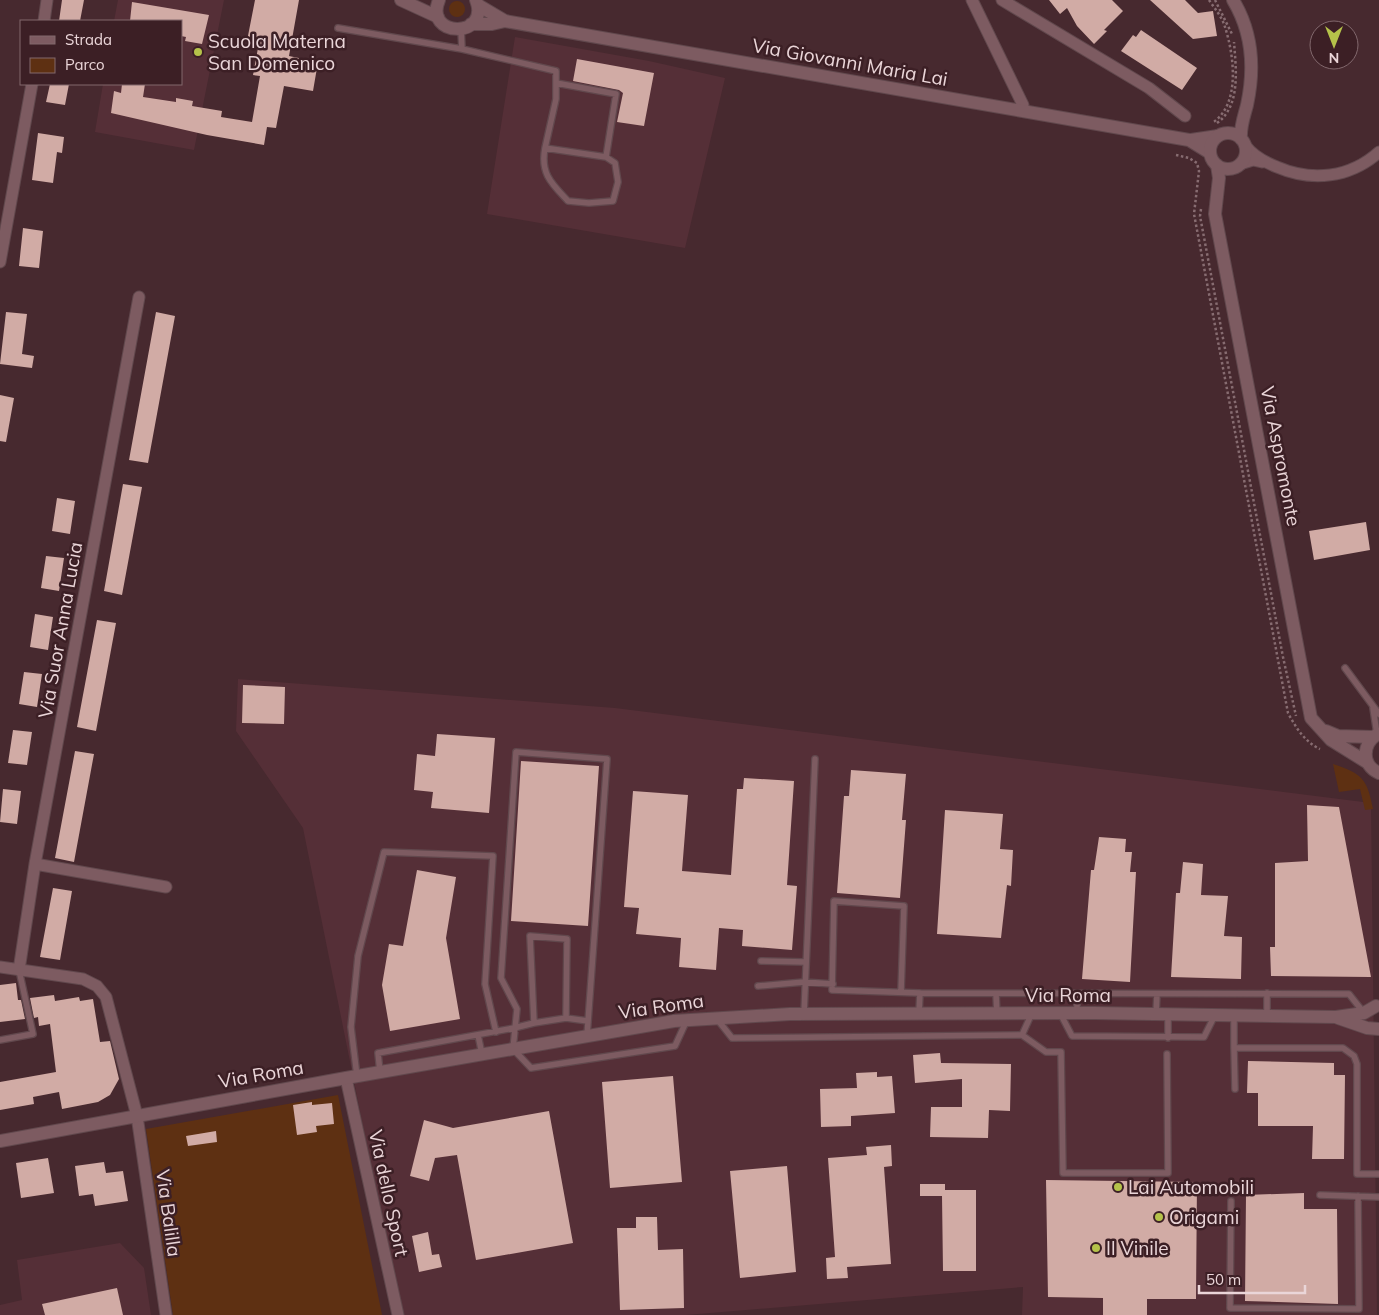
<svg xmlns="http://www.w3.org/2000/svg" width="1379" height="1315" font-family="Mulish,sans-serif">
<rect width="100%" height="100%" fill="#47292f"/>
<path fill="#552f37" d="M118 0H224L194 150 95 132 103 84H181V21H114Z
M515 37 649 61 725 78 685 248 487 214Z
M238 679 615 708 1371 803 1377 1315H1022L1023 1287 686 1315H401L303 828 236 731Z
M120 1243 144 1268 151 1315H0V1305L22 1300 17 1260Z"/>
<path fill="#5e3012" d="M449 9a8 8 0 1 1 16 0a8 8 0 1 1-16 0Z
M1333 764C1363 774 1367 779 1373 809L1365 810 1360 789 1339 792Z
M338 1095 382 1315H173L146 1129Z"/>
<path fill="#d1aba5" d="M62 0H84L80 21H59Z
M255 0H299L289 56 318 62 313 91 284 86 276 128 267 127 264 145 207 135 111 113 114 91 121 93 122 84H145L143 97 176 102V98L193 101 192 106 222 111 221 117 252 122 260 76 253 75 258 48 246 46Z
M1049 0H1112L1123 11 1104 30 1107 31 1094 44 1077 26 1067 8 1060 14Z
M1150 0H1185L1198 13 1213 11 1217 36 1193 39Z
M132 2 209 15 202 44 185 41 186 37 181 36V21H130Z
M1141 30 1197 68 1182 90 1121 51 1133 35 1136 37Z
M577 59 654 73 644 126 617 122 623 93 619 90 573 81Z
M50 84H69L65 105 46 102Z
M38 133 64 137 62 153 57 152 53 183 32 180Z
M23 228 43 231 39 268 19 266Z
M6 312 27 314 22 354 34 356 32 368 0 364Z
M156 312 175 316 148 463 129 460Z
M0 395 14 398 6 442 0 441Z
M123 484 142 487 122 595 104 591Z
M57 498 75 501 70 534 52 531Z
M1366 522 1370 550 1314 560 1309 531Z
M46 556 64 558 59 591 41 588Z
M35 614 53 617 48 650 30 647Z
M97 620 116 623 96 731 77 727Z
M24 672 42 674 37 707 19 704Z
M243 685 285 687 284 724 242 723Z
M13 730 32 732 27 765 8 763Z
M437 734 495 738 489 813 431 808 433 792 414 790 417 754 435 756Z
M75 751 94 754 74 862 55 858Z
M521 761 599 766 588 926 511 921Z
M851 770 906 774 902 820H906L900 898 837 893 844 796H849Z
M744 778 794 781 787 885 797 886 792 950 742 946 743 930 719 928 716 970 679 967 681 938 636 934 639 908 624 907 633 791 688 795 682 871 731 875 737 789H743Z
M3 789 21 791 17 824 0 822Z
M1307 805 1339 807 1371 977 1271 976 1270 947H1275V863L1308 861Z
M945 810 1003 814 1000 849 1013 850 1011 886 1007 885 1001 938 937 934Z
M1099 837 1126 839 1125 852H1132L1130 872H1136L1130 982 1082 979 1091 870H1094Z
M1183 862 1203 864 1201 895 1228 896 1224 936 1242 937 1241 979 1171 977 1176 893H1180Z
M417 870 456 877 446 938 460 1019 390 1031 382 985 389 944 403 946Z
M53 888 72 891 60 960 40 957Z
M16 983 18 1000H21L25 1019 0 1022V985Z
M54 995 55 1001 79 997 80 1001 93 999 100 1042 110 1041 119 1079 110 1095 98 1102 62 1109 59 1092 33 1097 34 1104 0 1110V1082L56 1072 50 1024 39 1026 38 1017 34 1018 30 998Z
M940 1053 941 1063 1011 1064 1010 1111 989 1110 988 1138 930 1137 931 1107H962V1079L915 1083 913 1055Z
M1248 1061 1334 1063V1075H1345L1344 1159H1312L1313 1126H1258V1093H1247Z
M877 1072V1077L892 1076 895 1113 851 1116V1126L821 1127 820 1089 857 1088 856 1073Z
M673 1076 682 1182 610 1188 602 1082Z
M312 1102V1105L332 1103 334 1124 316 1126 317 1132 297 1135 293 1105Z
M549 1111 573 1243 476 1260 457 1155 435 1158 429 1181 410 1176 424 1120 453 1128Z
M216 1131 217 1142 188 1146 186 1136Z
M891 1145 892 1166 884 1167 891 1264 847 1267 848 1278 827 1279 826 1258 835 1257 828 1158 867 1155 866 1147Z
M48 1158 54 1193 21 1198 16 1163Z
M104 1162 106 1173 123 1171 128 1201 95 1206 93 1194 79 1196 75 1166Z
M787 1166 796 1272 740 1278 730 1171Z
M1046 1180 1197 1182 1196 1299H1147V1315H1103V1298L1048 1297Z
M920 1184H945V1190H976V1271H943L942 1196H920Z
M1304 1193V1209H1337L1338 1304 1245 1301 1246 1195Z
M636 1217H657L658 1250 683 1249 684 1308 620 1310 617 1228H636Z
M428 1232 432 1255 439 1254 442 1267 419 1272 412 1236Z
M117 1288 123 1315H45L42 1304Z"/>
<g fill="none" stroke-linecap="round" stroke-linejoin="round">
<g stroke="#61484d" stroke-width="8">
<path id="service" d="M338 28 462 49
M461 29 462 49 556 71V99L545 148C540 174 552 184 568 201L589 203 613 201 618 182 615 163 606 157 545 148
M556 83 616 94 606 157
M1345 668 1379 714
M1373 708 1377 734
M761 961 805 962
M758 986 804 982 833 984
M901 992 904 906 834 901 832 990 920 993 1349 994 1364 1013
M1267 993V1016
M996 994 997 1014
M1077 994V1013
M919 1013 920 993
M1060 1013 1072 1036 1204 1037 1215 1015
M804 1014 815 759
M1156 1014 1157 994
M1234 1016V1048
M717 1019 732 1038 1022 1035 1032 1013
M534 1023 566 1018
M478 1035 482 1054
M1022 1035 1046 1052H1061L1063 1173H1168L1167 1054
M587 1036 607 759 516 752 501 978 517 1009 513 1049 531 1068 675 1046 686 1022
M1168 1038V1014
M0 1040 33 1034 19 970
M380 1072 378 1053 514 1028 534 1023 530 936 567 939 566 1018 588 1021
M357 1076 351 1027 358 956 384 852 493 856 485 984 496 1032
M1235 1089 1234 1048H1343L1354 1056 1357 1064V1174H1379
M1320 1195 1379 1197
M1231 1201 1230 1308 1359 1309 1358 1196"/>
</g>
<g stroke="#61484d" stroke-width="13">
<path id="minor" d="M972 0 1023 105 1022 110
M1002 0 1149 88 1185 116
M44 21 47 0
M1245 145C1253 156 1264 162 1277 167 1312 182 1350 178 1379 152
M1240 164 1253 160 1262 162
M0 262 32 84
M35 864 166 887
M0 967 83 979 97 986 106 997 137 1116 166 1315
M19 970 35 864 139 297
M346 1078 398 1315"/>
</g>
<g stroke="#61484d" stroke-width="14">
<path id="tertiary" d="M401 0 438 17
M439 0C423 38 491 39 476 0
M478 5 505 21 1189 140 1210 153
M471 24H492L505 21
M1191 140 1218 136"/>
</g>
<g stroke="#61484d" stroke-width="14">
<path id="secondary" d="M1233 0C1253 33 1255 68 1247 105 1244 117 1240 126 1241 139
M1210 151a18 18 0 1 1 36 0a18 18 0 1 1-36 0Z
M1217 165 1219 178 1215 214 1311 718 1331 740 1368 763
M1326 731 1338 736 1373 737
M1378 734C1362 743 1361 765 1379 773
M1338 1018 1367 1028 1379 1029
M0 1141 346 1078 674 1021 790 1014 1094 1013 1336 1017 1364 1013 1376 1006"/>
</g>
<path stroke="#876c71" stroke-width="2.5" stroke-dasharray="2.5 2.5" stroke-linecap="butt" d="M1209 0C1215 9 1222 17 1225 27 1234 55 1241 105 1212 123
M1215 0 1232 34
M1217 123C1241 106 1236 69 1234 42
M1176 155 1189 158 1197 163 1199 171 1194 214 1288 713C1296 728 1305 742 1320 749
M1201 209 1200 216 1283 657 1296 716"/>
<use href="#service" stroke="#7d5b61" stroke-width="5.5"/>
<use href="#minor" stroke="#7d5b61" stroke-width="11"/>
<use href="#tertiary" stroke="#7d5b61" stroke-width="12"/>
<use href="#secondary" stroke="#7d5b61" stroke-width="12"/>
</g>
<g fill="#b5c24a" stroke="#3c1f25" stroke-width="2">
<circle cx="198" cy="52" r="5"/>
<circle cx="1118" cy="1187" r="5"/>
<circle cx="1159" cy="1217" r="5"/>
<circle cx="1096" cy="1248" r="5"/>
</g>
<g text-anchor="middle" dominant-baseline="central" stroke-width="5" stroke-linejoin="round" paint-order="stroke">
<g font-size="19" fill="#ead5d8" stroke="#3c1f25" text-anchor="start">
<text x="208" y="41">Scuola Materna<tspan x="208" dy="22">San Domenico</tspan></text>
<text x="1128" y="1187">Lai Automobili</text>
<text x="1169" y="1217">Origami</text>
<text x="1106" y="1248">Il Vinile</text>
</g>
<g font-size="19" fill="#ead5d8" stroke="#3c1f25">
<text transform="translate(850 62) rotate(10)">Via Giovanni Maria Lai</text>
<text transform="translate(1281 456) rotate(79)">Via Aspromonte</text>
<text transform="translate(60 630) rotate(-80)">Via Suor Anna Lucia</text>
<text x="1068" y="995">Via Roma</text>
<text transform="translate(661 1006) rotate(-8)">Via Roma</text>
<text transform="translate(261 1074) rotate(-10)">Via Roma</text>
<text transform="translate(389 1193) rotate(78)">Via dello Sport</text>
<text transform="translate(169 1213) rotate(82)">Via Balilla</text>
</g>
</g>
<rect x="20" y="20" width="162" height="65" fill="#3c1f25" stroke="#82686d"/>
<rect x="30" y="36" width="25" height="8" fill="#7d5b61" stroke="#82686d"/>
<text x="65" y="45" font-size="15" fill="#ead5d8">Strada</text>
<rect x="30" y="58" width="25" height="15" fill="#5e3012" stroke="#82686d"/>
<text x="65" y="70" font-size="15" fill="#ead5d8">Parco</text>
<g transform="translate(1334 45) rotate(180)"><circle r="24" fill="#3c1f25" stroke="#82686d"/>
<path d="M0-4L9 19L0 12L-9 19Z" fill="#b5c24a"/>
<text y="-8" font-size="14" font-weight="bold" text-anchor="middle" fill="#ead5d8">N</text>
</g>
<path d="M1199 1285v8h106v-8" fill="none" stroke="#ead5d8" stroke-width="2.5"/>
<text x="1206" y="1285" font-size="15" fill="#ead5d8" stroke="#3c1f25" stroke-width="4" paint-order="stroke">50 m</text>
</svg>
